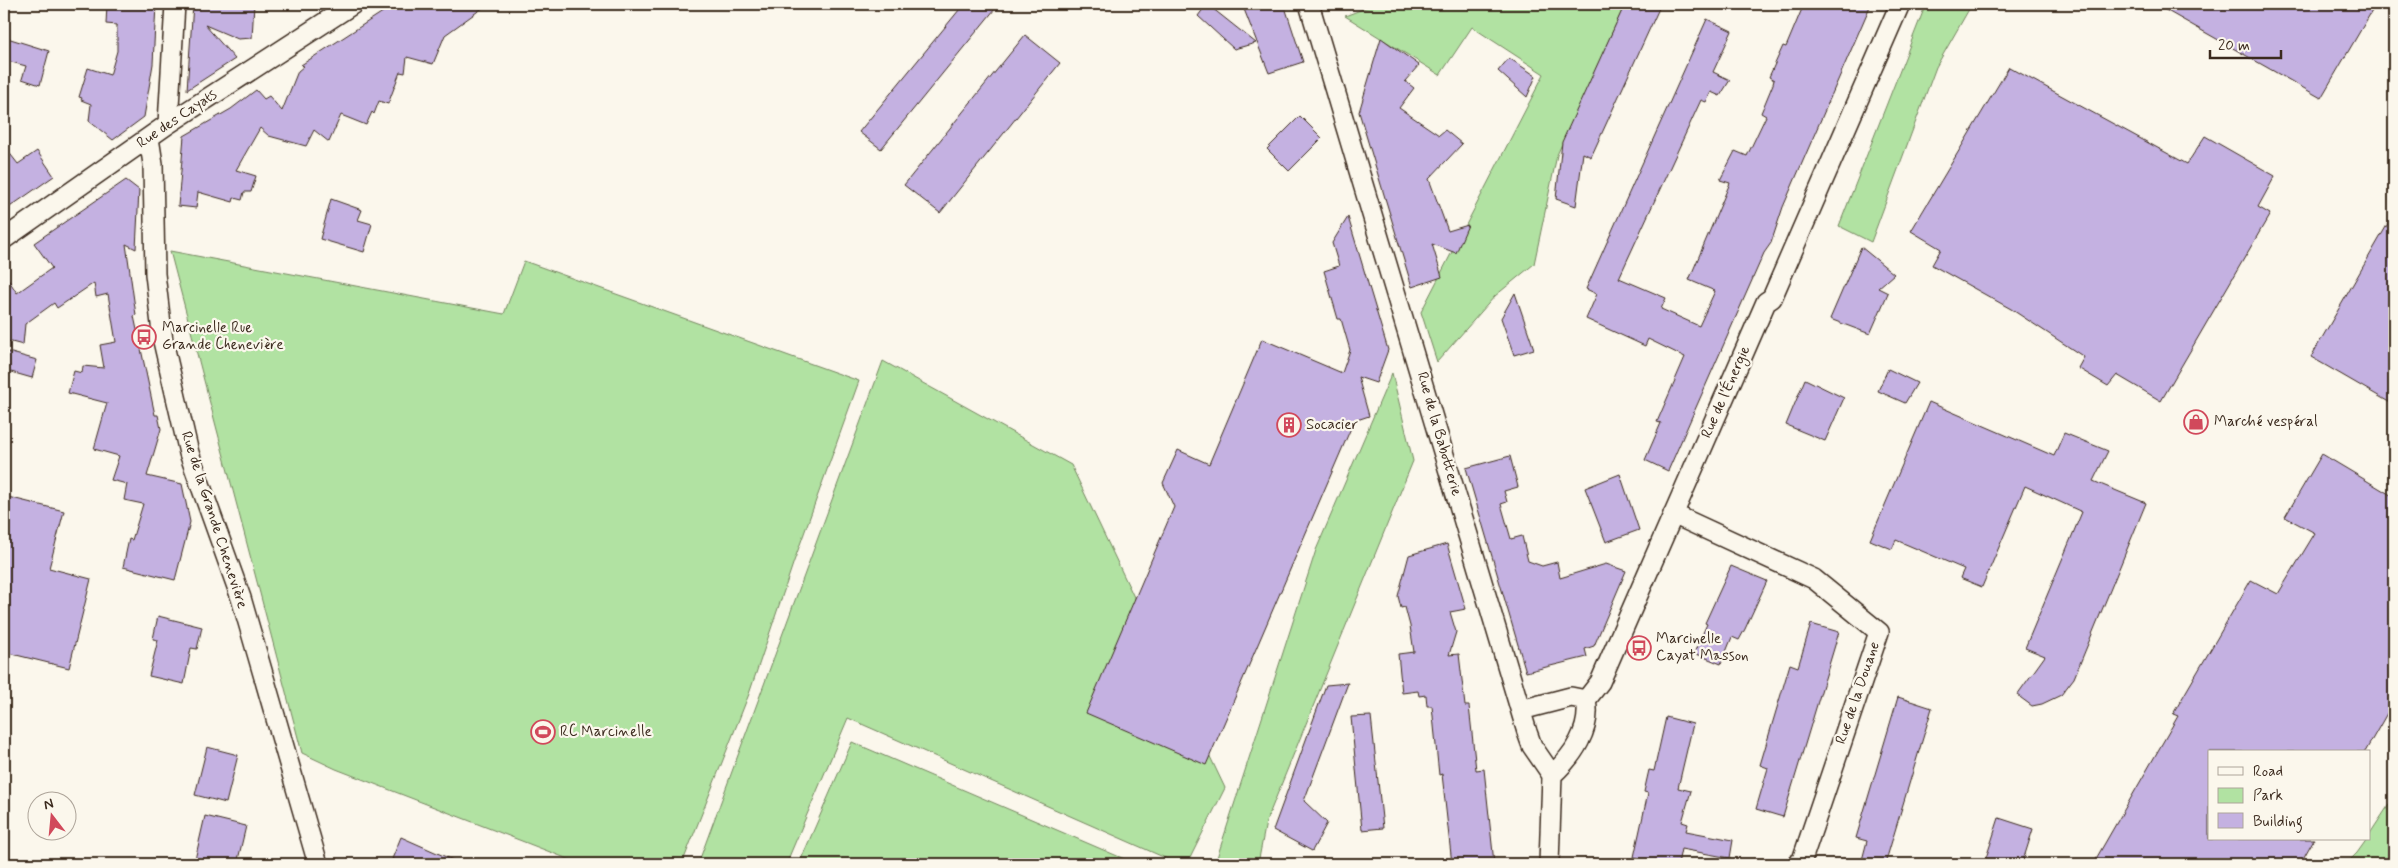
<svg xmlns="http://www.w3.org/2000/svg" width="2398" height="868" font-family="Mynerve,sans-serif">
<rect width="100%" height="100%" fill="#fbf7ec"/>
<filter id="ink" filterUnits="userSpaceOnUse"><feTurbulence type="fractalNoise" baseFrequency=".02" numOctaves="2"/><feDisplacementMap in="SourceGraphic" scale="10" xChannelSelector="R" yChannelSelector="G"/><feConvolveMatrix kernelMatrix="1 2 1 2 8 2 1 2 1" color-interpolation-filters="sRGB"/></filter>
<g filter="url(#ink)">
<path fill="#b1e2a2" stroke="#768660" d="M1376 4H1625L1557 155 1534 264 1495 296 1437 362 1421 312 1544 74 1472 27 1440 75 1345 16Z
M1926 4H1972L1936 67 1871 242 1839 226Z
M170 251 504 314 524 261 859 381 793 564 749 694 682 864H581L336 769 302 753Z
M883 361 1071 465 1225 788 1187 864H1179L848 718 786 864H698Z
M1392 373 1413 461 1266 822 1258 864H1215L1316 550Z
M852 742 1136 864H799Z
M2394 797V864H2346L2357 853 2367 839H2369V835Z"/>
<path fill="#c4b1e1" stroke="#3b2a1e" d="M107 4H156L153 64 144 117 113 140 89 121 91 104 81 100 82 98 79 97 88 68 110 75 117 51V25L106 24Z
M193 4H254L252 38 238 39 205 25 235 59 187 90Z
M395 4H488L445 35 433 64 407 57 405 73 400 72 388 104 379 101 374 114 372 112 366 125 341 115 329 142 314 130 306 146 269 136 260 128 236 170 256 176 251 192H244L242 200 234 198 233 202 198 192 196 208 178 206 184 136 231 109 256 90 264 99 269 96 282 111 298 71 304 66 301 65Z
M964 4H999L881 149 859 132Z
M1207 4 1256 43 1234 49 1198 16Z
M1242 4H1284L1303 62 1269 73Z
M1625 4H1661L1591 157 1583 153 1576 206 1556 199 1562 142Z
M1804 4H1871L1783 207 1771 243 1764 253 1668 471 1645 460 1661 423 1657 422 1685 357 1648 339 1645 346 1586 319 1597 294 1586 289 1707 19 1732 31 1713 72 1730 80 1720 96 1711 92 1706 102 1701 100 1619 278 1666 298 1661 309 1699 326 1715 291 1689 280 1730 183 1720 180 1735 151 1747 156 1766 116 1761 113 1773 84 1774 80 1769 77 1783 46 1786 47Z
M2155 4H2376L2321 98Z
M1025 35 1060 63 940 213 904 185Z
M4 37 49 51 40 85 22 79 26 66 4 60Z
M1381 38 1419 65 1405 81 1414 88 1399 108 1439 135 1445 130 1462 144 1429 179 1448 231 1468 225 1456 253 1432 244 1442 277 1412 287 1359 112Z
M1509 58 1536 76 1527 97 1498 71Z
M2009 67 2187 164 2205 136 2275 176 2258 207 2270 214 2161 401 2117 375 2108 386 2078 368 2084 357 2011 309 1932 265 1941 249 1911 231Z
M1300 116 1322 138 1289 171 1267 149Z
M4 146 18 164 37 151 54 176 4 211Z
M126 180 139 190 136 249 126 244 136 315 134 316 155 415H158L161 429 147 476 182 484 190 522 175 580 123 567 129 539 132 540 143 504 124 500 127 484 111 480 119 456 94 449 107 403 68 393 74 371 82 373 83 366 104 368 100 345 116 342 108 294 96 297 94 283 57 308 54 303 25 324 23 345 4 340V273L17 293 52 268 34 243Z
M331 199 362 210 358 220 372 224 364 252 320 239Z
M2394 213V405L2311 357Z
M1348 217 1388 350 1376 383 1358 377 1369 416 1354 421 1206 765 1086 713 1174 507 1163 483 1178 450 1209 464 1262 339 1342 373 1350 350 1341 319H1338L1324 271 1339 266 1332 243Z
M1861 247 1894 274 1878 288 1888 293 1870 334 1830 319Z
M1515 293 1534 349 1514 355 1501 318Z
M8 352 37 360 32 378 4 370Z
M1888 369 1917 383 1905 403 1878 391Z
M1805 379 1844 398 1825 441 1786 425Z
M1929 402 2054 456 2064 433 2108 451 2093 481 2146 503 2074 678 2061 695 2042 704 2032 706 2017 695 2045 656 2025 648 2082 512 2025 486 1982 587 1960 578 1964 569 1896 540 1892 549 1870 540Z
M2322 454 2394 497V701L2365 752H2209V839H2314L2300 864H2093L2178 716 2173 714 2251 580 2278 594 2315 533 2285 517Z
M1510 456 1518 487 1504 491 1507 502 1501 504 1511 539 1522 536 1528 561 1542 566 1557 562 1560 578 1606 564 1626 571 1594 646 1585 649 1587 657 1526 672 1466 468Z
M1620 474 1639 530 1606 542 1585 488Z
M4 496 64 511 49 568 91 579 69 668 4 652Z
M1447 544 1466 609 1450 612 1456 632 1449 655 1459 654 1465 706H1469L1476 770 1484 769 1494 863 1452 864 1442 774 1439 775 1432 706H1427L1426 695 1419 696 1418 691 1402 693 1398 654 1414 652 1410 626 1405 607 1401 608 1398 596 1409 555Z
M1731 566 1767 581 1745 629 1739 640 1732 637 1721 664 1694 653 1707 624 1705 623Z
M158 616 202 627 197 649 191 648 184 684 149 676 158 640 153 639Z
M1811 624 1839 632 1783 817 1756 809 1768 768 1760 765 1790 664 1798 667Z
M1348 683 1304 801 1327 823 1312 851 1273 830 1326 685Z
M1898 697 1932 708 1885 864H1861L1867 841 1856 838Z
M1371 716 1383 828 1362 830 1351 717Z
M1666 717 1693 724 1678 788 1691 791 1682 822 1688 824 1686 831 1733 840 1730 858 1681 849 1678 864H1637L1638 858 1634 857 1648 793 1644 792 1649 770 1654 771Z
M207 747 238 755 226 803 195 795Z
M205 816 246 826 237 864H194Z
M1999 818 2033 829 2022 864H1984Z
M401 837 462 864H405L392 859Z"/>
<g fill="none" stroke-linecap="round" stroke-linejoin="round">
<g stroke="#3b2a1e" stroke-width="22">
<path id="street" d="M1309 4 1527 732 1532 746 1552 775 1549 864
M168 124 175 4
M149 138 153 164 155 274 163 341 189 453 241 598 318 864
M4 239 168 124 353 4
M1673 514 1814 579 1879 632 1801 863 1797 864
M1586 700 1600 682 1766 302 1772 298 1900 4
M1521 710 1571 697 1586 700
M1552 775C1573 756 1592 729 1586 700"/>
</g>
<use href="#street" stroke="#fbf7ec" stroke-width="19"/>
</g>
</g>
<defs>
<g id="bus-ring" transform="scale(1.25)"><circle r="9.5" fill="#fbf7ec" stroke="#d1495b" stroke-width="1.5"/><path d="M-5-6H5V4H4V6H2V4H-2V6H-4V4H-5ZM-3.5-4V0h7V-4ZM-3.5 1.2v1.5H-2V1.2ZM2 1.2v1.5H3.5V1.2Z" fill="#d1495b"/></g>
<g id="shop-ring" transform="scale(1.25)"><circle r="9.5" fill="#fbf7ec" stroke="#d1495b" stroke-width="1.5"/><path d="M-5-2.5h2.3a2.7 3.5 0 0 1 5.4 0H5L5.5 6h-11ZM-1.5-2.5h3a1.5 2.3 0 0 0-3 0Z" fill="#d1495b"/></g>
<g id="building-ring" transform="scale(1.25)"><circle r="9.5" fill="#fbf7ec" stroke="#d1495b" stroke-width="1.5"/><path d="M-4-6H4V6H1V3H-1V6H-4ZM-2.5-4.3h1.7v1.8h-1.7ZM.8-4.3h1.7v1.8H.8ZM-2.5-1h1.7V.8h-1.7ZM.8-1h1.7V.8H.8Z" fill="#d1495b"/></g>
<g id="stadium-ring" transform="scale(1.25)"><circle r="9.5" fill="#fbf7ec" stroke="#d1495b" stroke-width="1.5"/><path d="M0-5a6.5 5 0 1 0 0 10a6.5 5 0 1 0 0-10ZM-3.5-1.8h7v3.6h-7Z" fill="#d1495b"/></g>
</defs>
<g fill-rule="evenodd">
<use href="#bus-ring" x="144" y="337"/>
<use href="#shop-ring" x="2196" y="422"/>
<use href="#building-ring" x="1289" y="425"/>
<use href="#bus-ring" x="1639" y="648"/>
<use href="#stadium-ring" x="543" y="732"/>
</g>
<g text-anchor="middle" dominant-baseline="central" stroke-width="4.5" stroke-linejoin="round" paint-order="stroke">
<g font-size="15" fill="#3b2a1e" stroke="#fbf7ec">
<text transform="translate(177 119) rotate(-34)">Rue des Cayats</text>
<text transform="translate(1726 392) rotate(-66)">Rue de l'Énergie</text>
<text transform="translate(1439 434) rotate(74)">Rue de la Babotterie</text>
<text transform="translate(214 520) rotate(72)">Rue de la Grande Chenevière</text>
<text transform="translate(1858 693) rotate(-71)">Rue de la Douane</text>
</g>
<g font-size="15" fill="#3b2a1e" stroke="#fbf7ec" text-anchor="start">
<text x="162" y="328">Marcinelle Rue<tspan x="162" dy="17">Grande Chenevière</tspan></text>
<text x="2214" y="422">Marché vespéral</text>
<text x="1306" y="425">Socacier</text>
<text x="1656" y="639">Marcinelle<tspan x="1656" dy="17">Cayat Masson</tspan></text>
<text x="560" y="732">RC Marcinelle</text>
</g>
</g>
<rect width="2398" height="868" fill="none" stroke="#fbf7ec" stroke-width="20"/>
<rect x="10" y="10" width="2378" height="848" fill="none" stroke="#3b2a1e" stroke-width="2" filter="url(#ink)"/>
<rect x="2208" y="750" width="162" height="90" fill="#fbf7ec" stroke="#aea59a"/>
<rect x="2218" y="767" width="25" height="8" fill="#fbf7ec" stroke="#aea59a"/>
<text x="2253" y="776" font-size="15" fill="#3b2a1e">Road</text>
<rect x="2218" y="788" width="25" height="15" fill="#b1e2a2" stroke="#aea59a"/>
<text x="2253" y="800" font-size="15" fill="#3b2a1e">Park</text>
<rect x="2218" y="813" width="25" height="15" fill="#c4b1e1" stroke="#aea59a"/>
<text x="2253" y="826" font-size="15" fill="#3b2a1e">Building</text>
<g transform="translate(52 816) rotate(344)"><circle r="24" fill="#fbf7ec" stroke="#aea59a"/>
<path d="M0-4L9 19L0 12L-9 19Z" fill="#d1495b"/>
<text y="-8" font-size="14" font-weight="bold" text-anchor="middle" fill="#3b2a1e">N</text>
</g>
<path d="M2210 50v8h71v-8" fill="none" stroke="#3b2a1e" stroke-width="2.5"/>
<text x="2218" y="50" font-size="15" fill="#3b2a1e" stroke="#fbf7ec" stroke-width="4" paint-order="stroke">20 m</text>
</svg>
